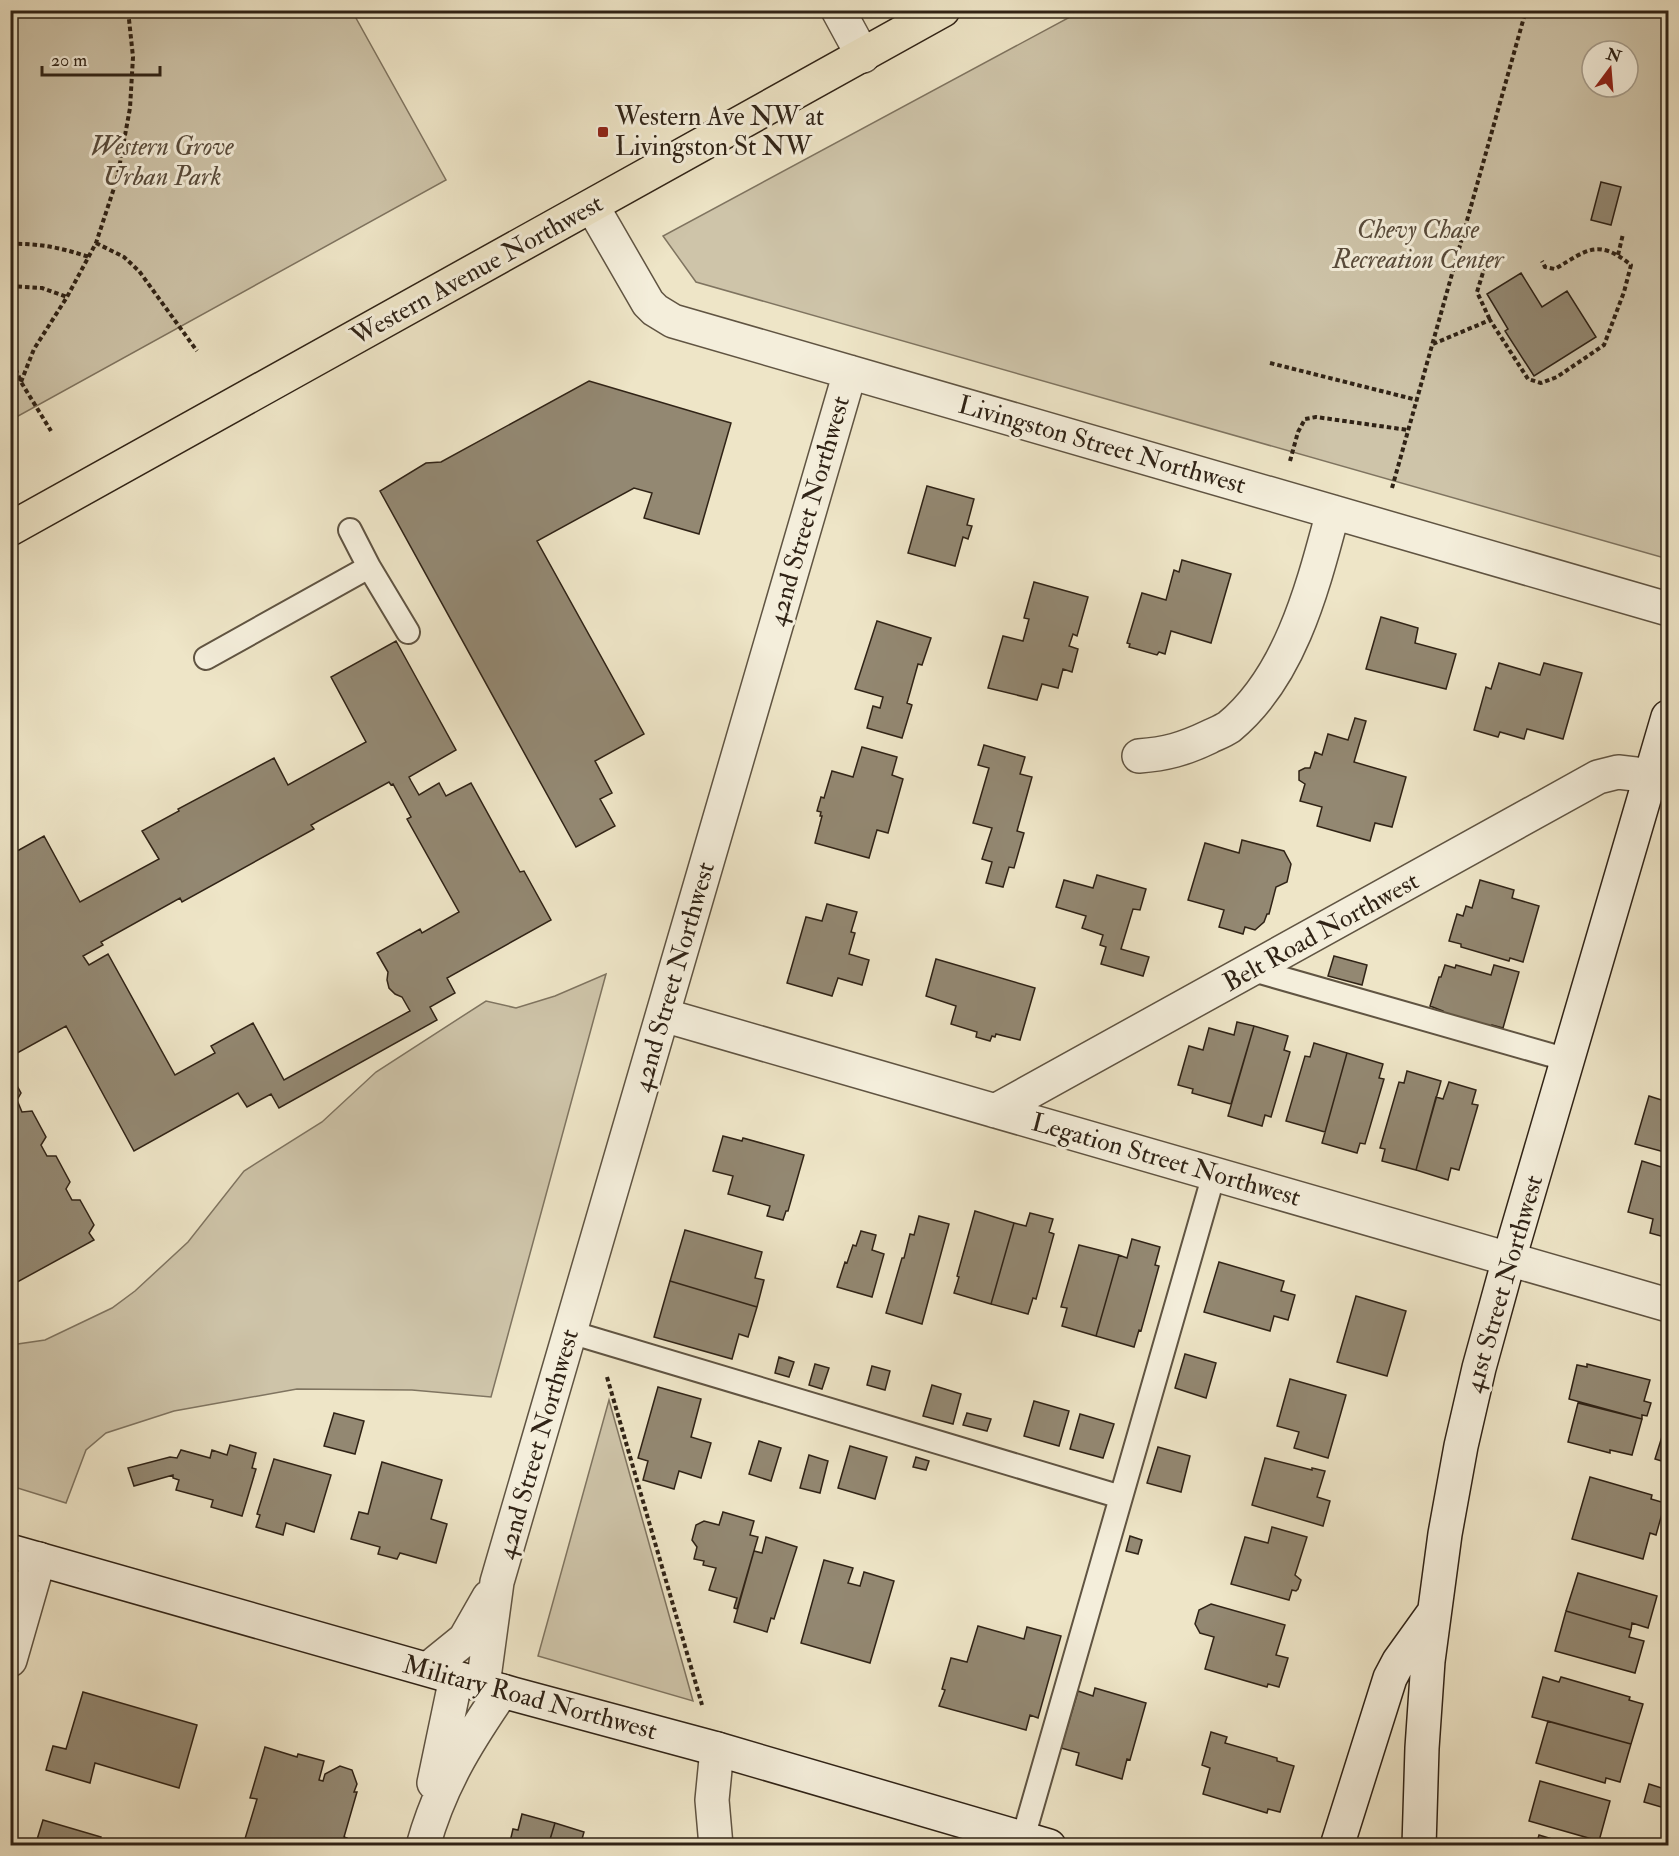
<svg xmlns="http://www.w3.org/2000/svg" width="1679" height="1856" font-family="'IM FELL Double Pica',serif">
<rect width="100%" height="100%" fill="#eee5c7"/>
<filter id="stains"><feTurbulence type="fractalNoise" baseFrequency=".00333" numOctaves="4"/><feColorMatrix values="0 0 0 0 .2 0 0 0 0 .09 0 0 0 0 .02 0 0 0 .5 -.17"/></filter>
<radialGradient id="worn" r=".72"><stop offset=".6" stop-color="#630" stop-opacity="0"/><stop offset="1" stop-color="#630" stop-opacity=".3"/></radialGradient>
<path fill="#cec4a9" stroke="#7f7460" stroke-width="1.5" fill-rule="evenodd" d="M11 10 352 11 446 180 11 420Z
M1081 11H1668V559L696 282 663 236ZM1592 51H1628V87H1592Z
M606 974 491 1397 412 1390 297 1389 174 1411 106 1433 86 1450 66 1503 11 1486V1345L45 1340 112 1308 135 1291 188 1242 244 1171 322 1122 376 1072 486 1001 516 1008 555 996Z
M609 1400 693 1701 538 1656Z"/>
<path fill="#938872" stroke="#302316" stroke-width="1.5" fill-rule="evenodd" d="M1601 182 1621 187 1611 225 1591 220Z
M1521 273 1542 307 1567 291 1596 337 1534 376 1505 331 1508 329 1487 294Z
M589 381 731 423 699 534 644 518 652 493 634 488 537 541 644 734 595 761 612 793 600 799 615 826 576 847 380 491 426 463 441 462Z
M927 486 974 499 967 525 972 526 968 539 963 537 955 566 908 553Z
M1182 560 1231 574 1211 643 1171 631 1165 654 1159 652 1157 655 1129 647 1130 644 1127 643 1142 593 1166 600 1174 570 1179 572Z
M1034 582 1088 597 1077 636 1073 634 1069 646 1078 649 1072 672 1063 669 1058 688 1042 684 1037 700 988 688 1003 636 1023 641 1029 619 1024 618Z
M1381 617 1418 628 1415 643 1456 654 1446 689 1366 669Z
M877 621 931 638 922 665 918 664 907 703 912 705 902 738 867 728 873 706 880 708 883 697 855 689Z
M396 641 456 750 409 777 411 781 419 795 439 783 446 796 471 783 520 872 524 871 551 920 447 978 455 993 430 1007 437 1020 279 1108 271 1094 247 1107 238 1093 134 1151 66 1026 10 1057V855L44 836 80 902 159 859 142 831 179 811 178 809 274 758 288 785 366 742 331 677ZM389 782 391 785 393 784 411 817 407 819 459 912 422 933 420 929 377 953 388 972 387 980 389 988 395 994 402 997 410 1011 284 1080 253 1023 211 1046 215 1053 175 1075 108 954 89 965 83 956 103 945 101 942 180 898 182 902 314 829 311 825Z
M1499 663 1540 675 1544 663 1582 673 1563 739 1527 729 1524 739 1500 732 1498 737 1474 730 1486 687 1491 689Z
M1355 718 1366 721 1354 762 1406 777 1392 827 1375 823 1370 841 1317 826 1322 807 1300 801 1305 784 1299 780V771L1305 768H1310L1315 752 1322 755 1328 734 1348 740Z
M984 745 1025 757 1020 774 1032 777 1017 831 1024 833 1014 868 1009 867 1003 887 986 883 992 862 982 859 992 828 973 823 989 768 978 765Z
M862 747 897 757 892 775 903 779 888 833 877 830 869 858 815 843 822 816H820L821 812 817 811 821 797 824 798 832 771 853 777Z
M1242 840 1284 851 1291 864 1287 882 1276 887 1269 914H1267L1264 922 1255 930 1245 927 1243 934 1219 927 1224 910 1188 900 1205 843 1239 853Z
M1097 875 1146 889 1140 910 1133 909 1121 949 1149 957 1143 976 1101 964 1106 947 1100 945 1103 935 1082 928 1086 916 1056 907 1064 880 1093 888Z
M1480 880 1514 890 1512 898 1539 906 1523 962 1510 958 1509 961 1461 947V944L1449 941 1457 914 1463 916 1466 906 1472 908Z
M827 904 857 912 851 932 855 933 849 954 869 960 862 985 838 978 832 996 787 983 806 917 822 921Z
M1334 956 1367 965 1362 985 1328 976Z
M936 959 1035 988 1020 1040 996 1034 995 1037 992 1036 990 1041 976 1037 977 1032 951 1024 956 1006 926 996Z
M1445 965 1455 968 1456 965 1491 975 1494 965 1519 972 1503 1028 1492 1025V1027L1443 1013V1011L1430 1006 1439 977H1441Z
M1237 1022 1254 1026 1231 1104 1192 1093 1193 1089 1178 1085 1189 1046 1203 1050 1209 1028 1234 1035Z
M1254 1026 1288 1036 1284 1050 1290 1052 1271 1117 1265 1115 1262 1126 1228 1116Z
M1314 1043 1347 1053 1325 1132 1286 1121 1305 1056 1310 1057Z
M1347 1053 1383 1064 1379 1078 1384 1079 1365 1144 1360 1143 1357 1153 1322 1143Z
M1407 1071 1441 1081 1416 1170 1382 1161 1385 1149 1380 1148 1399 1082 1404 1083Z
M10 1073 21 1093 17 1100 22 1112 32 1111 46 1137 41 1145 47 1156H56L70 1182 66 1189 72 1200H80L94 1225 89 1233 94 1240 10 1286Z
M1449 1082 1476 1090 1472 1104 1478 1105 1459 1170 1451 1168 1448 1180 1416 1170 1436 1097 1443 1099Z
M1649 1096 1668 1102V1153L1635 1144Z
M723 1136 742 1141 743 1138 804 1155 788 1211H786L783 1220 767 1216 770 1206 728 1194 733 1176 713 1171Z
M1642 1161 1668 1169V1238L1650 1233 1653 1219 1628 1212Z
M975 1211 1014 1223 991 1304 954 1293 959 1277 957 1276Z
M1030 1213 1053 1219 1049 1232 1054 1234 1036 1299 1033 1298 1028 1314 991 1304 1014 1223 1026 1226Z
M919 1216 949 1224 922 1324 886 1313 902 1258H904L910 1234 914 1235Z
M685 1230 762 1252 755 1278 764 1280 757 1307 670 1281Z
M861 1231 876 1235 872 1250 884 1254 872 1297 837 1287 845 1262 847 1263 853 1245 856 1246Z
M1132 1239 1160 1247 1155 1265 1159 1266 1141 1331 1139 1330 1134 1347 1096 1336 1119 1255 1127 1258Z
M1079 1245 1119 1255 1096 1336 1062 1326 1067 1308 1061 1307Z
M1219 1262 1284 1281 1281 1291 1295 1295 1288 1320 1274 1316 1270 1331 1204 1312Z
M670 1281 757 1307 748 1337 739 1334 732 1359 654 1337Z
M1356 1296 1406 1311 1387 1376 1337 1362Z
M1185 1354 1216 1363 1206 1398 1175 1388Z
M779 1357 794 1362 789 1377 775 1373Z
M815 1364 829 1368 822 1389 809 1385Z
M1587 1364 1650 1380 1644 1401 1651 1403 1647 1416 1642 1415V1419L1569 1399 1577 1365 1587 1367Z
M872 1366 890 1371 885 1390 867 1385Z
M1290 1379 1346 1395 1328 1458 1294 1448 1299 1432 1277 1426Z
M932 1385 961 1394 953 1424 923 1416Z
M658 1387 701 1399 691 1437 711 1443 701 1478 679 1471 674 1489 643 1480 648 1461 638 1458Z
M1034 1401 1069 1411 1059 1446 1024 1436Z
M1578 1403 1642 1419 1632 1455 1610 1450V1453L1568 1442Z
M334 1413 364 1421 355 1454 324 1446Z
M967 1413 991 1419 987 1431 963 1425Z
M1080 1414 1114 1424 1103 1458 1070 1449Z
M1664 1430 1668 1432V1463L1655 1459Z
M759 1441 781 1448 771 1481 749 1474Z
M230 1445 256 1453 252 1468 256 1469 242 1516 211 1507 213 1500 176 1490 179 1480 173 1478V1475L134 1486 128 1468 170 1457 177 1458 181 1450 210 1458 212 1450 227 1455Z
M850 1446 887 1457 875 1499 838 1488Z
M1158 1447 1190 1456 1181 1492 1147 1483Z
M809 1455 828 1461 820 1493 800 1488Z
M916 1457 929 1461 926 1470 913 1467Z
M1265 1458 1312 1470V1468L1325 1471 1317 1497 1330 1501 1323 1526 1252 1505Z
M274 1459 331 1475 314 1532 286 1523 283 1535 256 1527 260 1515 257 1514Z
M382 1462 442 1480 431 1519 447 1524 436 1563 400 1553 397 1559 378 1554 380 1547 351 1539 359 1512 368 1514Z
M1590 1477 1652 1495 1651 1499 1665 1503 1656 1535 1650 1533 1643 1559 1572 1539Z
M723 1512 754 1521 750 1535 758 1537 737 1609 734 1608 737 1598 709 1590 716 1568 703 1565 704 1561 694 1559 697 1547 692 1540 696 1525 704 1521 719 1525Z
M1272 1527 1307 1537 1295 1575 1301 1580 1298 1589 1296 1591 1292 1590 1289 1600 1231 1584 1245 1537 1268 1543Z
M1130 1536 1142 1540 1138 1554 1126 1551Z
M766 1537 797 1547 774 1619 771 1618 767 1632 734 1622 754 1551 762 1553Z
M824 1560 853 1568 848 1583 860 1586 864 1572 894 1581 870 1663 801 1643Z
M1578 1573 1657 1596 1648 1628 1632 1623 1631 1630 1566 1611Z
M1211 1604 1285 1625 1276 1655 1288 1658 1279 1687 1268 1684 1267 1687 1205 1669 1214 1637 1200 1633 1195 1624 1199 1610Z
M1566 1611 1631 1630 1629 1637 1644 1641 1635 1673 1555 1651Z
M978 1626 1024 1639 1027 1627 1061 1636 1038 1718 1030 1715 1026 1730 939 1706 945 1690 942 1689 951 1658 967 1662Z
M1543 1677 1559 1682 1561 1677 1630 1697 1629 1700 1643 1704 1631 1744 1532 1717Z
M1095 1688 1146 1703 1130 1760 1127 1759 1122 1779 1076 1765 1079 1753 1061 1748 1078 1691 1093 1696Z
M83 1692 197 1725 179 1788 95 1763 90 1783 46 1770 53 1746 66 1749Z
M1548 1721 1631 1744 1620 1782 1606 1778 1605 1783 1536 1763Z
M1211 1732 1227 1737 1225 1743 1277 1758V1761L1294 1766 1280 1812 1268 1809 1267 1813 1203 1794 1210 1768 1202 1765Z
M265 1747 297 1757 298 1754 324 1761 319 1780 323 1781 325 1774 340 1766 352 1770 357 1784 354 1792H357L344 1837 347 1838 345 1846H254L244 1842 257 1799 250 1798Z
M1540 1781 1610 1801 1599 1841 1529 1821Z
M1649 1784 1668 1790V1809L1644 1802Z
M522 1814 555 1823 548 1846H509L513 1829 518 1830Z
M43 1820 101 1837 98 1846H35Z
M555 1823 584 1832 580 1846H548Z
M1539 1835 1575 1846H1526L1528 1840 1537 1842Z"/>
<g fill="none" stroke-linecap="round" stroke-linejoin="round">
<g stroke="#605442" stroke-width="26">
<path id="service" d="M369 567 408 632
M206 658 369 567 350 530
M1253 970 1568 1060
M570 1332 1121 1497
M1023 1838 1214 1174"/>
</g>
<g stroke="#605442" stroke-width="36">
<path id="minor" d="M838 10 863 56
M592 206 648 303 655 310 673 321 1668 609
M1139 756C1166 754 1184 749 1209 737 1215 734 1223 731 1229 727 1291 676 1313 586 1333 512
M663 1015 1668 1305
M995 1111 1598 777 1618 772 1652 776
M10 1660 39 1559
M428 1669 465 1639 489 1597
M483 1685 497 1582 850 372
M434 1783 456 1678
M423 1846C440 1785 467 1742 502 1691
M716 1846 712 1800 717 1749"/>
</g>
<g stroke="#302316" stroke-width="36">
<path id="secondary" d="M10 1551 513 1694 717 1749 1049 1846
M1337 1846 1390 1678 1399 1661 1432 1615
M1419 1846 1422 1748 1428 1661 1445 1534 1461 1446 1479 1368 1509 1259 1668 717"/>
</g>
<g stroke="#302316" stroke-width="36">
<path id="primary" d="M10 529 943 10"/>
</g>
<path stroke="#302316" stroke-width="4" stroke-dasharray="4.5 3" stroke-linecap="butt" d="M96 243 124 257 139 271 197 351
M10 244C39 243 62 248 89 257
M1618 255 1623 234
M1485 266 1477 292 1490 320
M10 286 42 288 67 297
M1433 344 1490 320 1528 379 1541 383 1557 377 1604 345 1624 292 1631 265C1598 238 1587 250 1555 269L1545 267 1542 261
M10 355 21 382 51 431
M1270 363 1417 400
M21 382 34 349 67 297 96 243 117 179 130 108 133 57 128 10
M1290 461 1298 432 1305 419 1316 417 1408 430
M1392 488 1526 10
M607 1377 702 1705"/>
<use href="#service" stroke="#f4eedb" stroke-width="22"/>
<use href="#minor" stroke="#f4eedb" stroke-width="33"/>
<use href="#secondary" stroke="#f4eedb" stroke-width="33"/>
<use href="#primary" stroke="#eee5c7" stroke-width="33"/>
</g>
<rect fill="#8f2418" stroke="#f4eedb" stroke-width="2" x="597" y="126" width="12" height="12" rx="3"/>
<g text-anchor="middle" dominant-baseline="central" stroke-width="6" stroke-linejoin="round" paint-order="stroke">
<g font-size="26" fill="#302316" stroke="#f4eedb" text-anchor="start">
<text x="615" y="117">Western Ave NW at<tspan x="615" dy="30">Livingston St NW</tspan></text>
</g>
<g font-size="26" font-style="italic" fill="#584b3b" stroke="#f4eedb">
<text x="162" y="147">Western Grove<tspan x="162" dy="30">Urban Park</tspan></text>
<text x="1418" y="230">Chevy Chase<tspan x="1418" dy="30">Recreation Center</tspan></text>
</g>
<g font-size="26" fill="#302316" stroke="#f4eedb">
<text transform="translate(477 270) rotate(-29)">Western Avenue Northwest</text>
<text transform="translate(1102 445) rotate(16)">Livingston Street Northwest</text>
<text transform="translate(809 511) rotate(-74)">42nd Street Northwest</text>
<text transform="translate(1321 932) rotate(-29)">Belt Road Northwest</text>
<text transform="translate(674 977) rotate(-74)">42nd Street Northwest</text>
<text transform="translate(1166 1160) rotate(16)">Legation Street Northwest</text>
<text transform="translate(1504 1284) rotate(-74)">41st Street Northwest</text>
<text transform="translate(538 1444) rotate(-74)">42nd Street Northwest</text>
<text transform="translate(530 1698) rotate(15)">Military Road Northwest</text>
</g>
</g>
<rect width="1679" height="1856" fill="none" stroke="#eee5c7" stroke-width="36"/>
<rect x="12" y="12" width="1655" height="1832" fill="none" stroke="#302316" stroke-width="3"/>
<rect x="18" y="18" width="1643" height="1820" fill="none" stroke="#302316" stroke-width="1.5"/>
<g transform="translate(1610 69) rotate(16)"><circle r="28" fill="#f4eedb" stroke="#a69d8c" stroke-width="1.5"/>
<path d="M0-4.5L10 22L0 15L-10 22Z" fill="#8f2418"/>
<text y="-9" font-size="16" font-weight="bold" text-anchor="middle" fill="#302316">N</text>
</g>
<path d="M42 66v9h118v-9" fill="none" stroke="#302316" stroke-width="3"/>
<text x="51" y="66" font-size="18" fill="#302316" stroke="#f4eedb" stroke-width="4.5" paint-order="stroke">20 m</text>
<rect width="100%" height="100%" filter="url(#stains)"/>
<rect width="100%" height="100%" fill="url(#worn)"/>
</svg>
